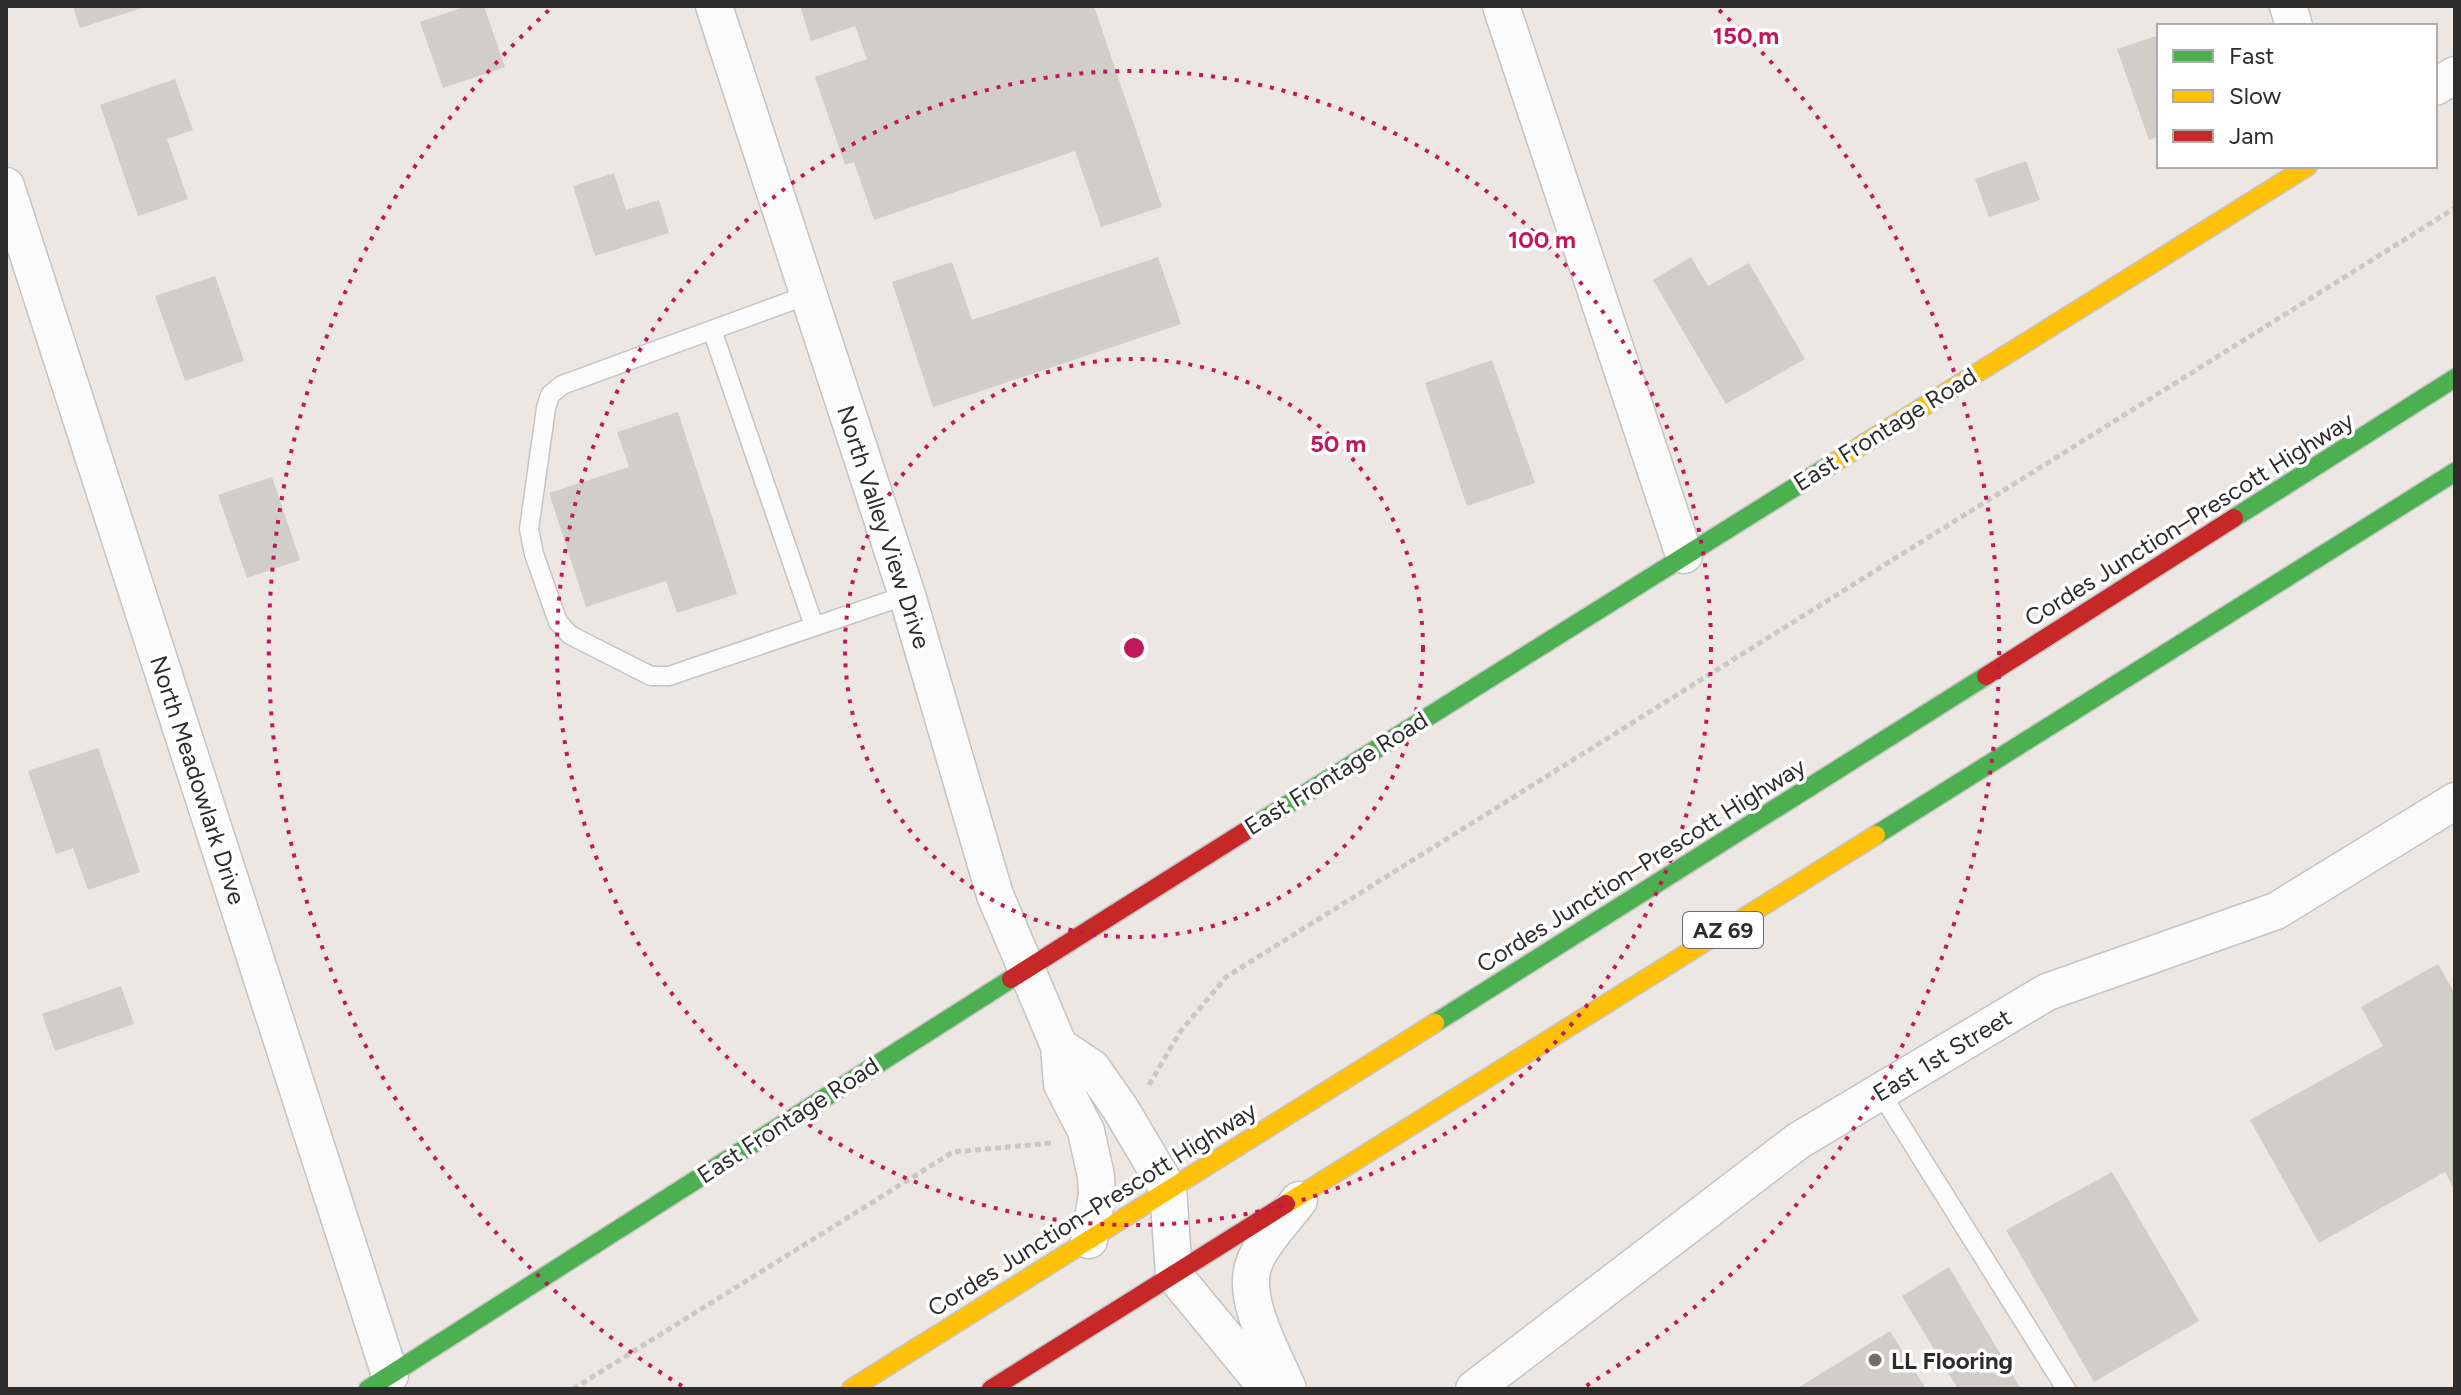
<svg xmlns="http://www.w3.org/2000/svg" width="2461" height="1395" font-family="Figtree,sans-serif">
<rect width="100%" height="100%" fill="#ece7e2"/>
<path fill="#d1cdc9" d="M73 6H145V7L80 28Z
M467 6H484L505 67 443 88 420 22Z
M800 6H1094L1162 207 1101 227 1075 151 874 220 854 162 845 165 815 77 867 59 855 26 811 41Z
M2159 35V136L2149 140 2117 49Z
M175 79 193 130 167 139 188 199 138 216 100 105Z
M2026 161 2040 200 1989 217 1975 179Z
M614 173 626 210 659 200 669 233 595 256 573 186Z
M1158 257 1181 324 933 407 892 282 952 262 972 320Z
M1691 257 1708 286 1749 263 1805 359 1726 404 1653 280Z
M215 276 244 361 185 381 155 296Z
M1492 360 1535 483 1467 506 1425 383Z
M678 412 737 594 677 613 666 581 586 607 549 493 629 467 617 432Z
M272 477 300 560 247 578 218 495Z
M98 748 140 872 88 890 73 848 56 854 28 771Z
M2438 964 2455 994V1191L2445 1172 2319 1243 2250 1120 2383 1046 2361 1007Z
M121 986 134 1024 55 1051 42 1014Z
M2112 1172 2199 1321 2094 1382 2006 1230Z
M1949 1267 2021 1389H1958L1902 1296Z
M1890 1331 1926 1389H1796Z"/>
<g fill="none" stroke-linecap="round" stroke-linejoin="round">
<g stroke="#c5c4c4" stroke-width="21">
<path id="lane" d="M810 294 562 385 550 395 546 408 529 529 534 554 558 622 570 635 651 676H669L907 595
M712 330 814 626
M1880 1092 2066 1389"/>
</g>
<g stroke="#c5c4c4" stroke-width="39">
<path id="street" d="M714 6 907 595 995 895 1059 1046 1062 1084 1086 1131 1096 1176 1097 1195 1089 1240
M1501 6 1684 555
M2288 6 2294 26
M2435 87 2455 75
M6 186 390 1375
M1059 1046 1092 1068 1120 1108 1168 1189 1174 1275 1268 1389
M1288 1389C1274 1355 1239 1297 1255 1261 1263 1241 1286 1218 1299 1200
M1474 1389 1798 1141 2047 992 2276 911 2455 801"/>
</g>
<g stroke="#c5c4c4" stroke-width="21">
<path id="fast" d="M2234 518 2455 378
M1252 827 1835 462
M1876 835 2455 472
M1435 1023 1986 676
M368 1389 1011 979"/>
</g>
<g stroke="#c5c4c4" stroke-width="21">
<path id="slow" d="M1835 462 2308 166
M1286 1204 1876 835
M851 1389 1435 1023"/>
</g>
<g stroke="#c5c4c4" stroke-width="21">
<path id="jam" d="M1986 676 2234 518
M1011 979 1252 827
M991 1389 1286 1204"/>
</g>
<path stroke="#c8c8c8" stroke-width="5" stroke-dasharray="6 4" stroke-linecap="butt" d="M1149 1085 1180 1032 1226 977 2455 208
M573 1389 953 1152 1052 1143"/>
<use href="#lane" stroke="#fcfbfb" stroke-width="18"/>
<use href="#street" stroke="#fcfbfb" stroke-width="36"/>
<use href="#fast" stroke="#4caf50" stroke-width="18"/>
<use href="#slow" stroke="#ffc107" stroke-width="18"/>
<use href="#jam" stroke="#c62828" stroke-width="18"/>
</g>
<g fill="none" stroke="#c2185b" stroke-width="4" stroke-dasharray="4 8">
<circle cx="1134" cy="648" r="289"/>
<circle cx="1134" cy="648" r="577"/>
<path d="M682 1386A866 866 0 0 1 549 10M1719 10A866 866 0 0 1 1586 1386"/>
</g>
<circle fill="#706e6c" stroke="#fff" stroke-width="3" cx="1875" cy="1360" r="8"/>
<g text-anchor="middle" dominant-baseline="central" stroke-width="7" stroke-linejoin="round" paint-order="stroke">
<rect fill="#fff" stroke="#6c6c6c" stroke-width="2" x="1683" y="912" width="80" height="36" rx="6"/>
<g font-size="22" font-weight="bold" fill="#2d2d2d">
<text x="1723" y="930">AZ 69</text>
</g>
<g font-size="24" fill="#2d2d2d" stroke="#fff">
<text transform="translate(1885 429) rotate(-32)">East Frontage Road</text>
<text transform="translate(2189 519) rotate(-32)">Cordes Junction–Prescott Highway</text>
<text transform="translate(884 527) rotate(72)">North Valley View Drive</text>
<text transform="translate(1336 773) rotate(-32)">East Frontage Road</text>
<text transform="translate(198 780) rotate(72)">North Meadowlark Drive</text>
<text transform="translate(1641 865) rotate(-32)">Cordes Junction–Prescott Highway</text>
<text transform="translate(1942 1055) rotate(-31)">East 1st Street</text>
<text transform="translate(788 1120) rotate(-33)">East Frontage Road</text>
<text transform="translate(1092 1209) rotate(-32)">Cordes Junction–Prescott Highway</text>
</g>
<g font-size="24" font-weight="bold" fill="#2d2d2d" stroke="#fff" text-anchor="start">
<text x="1891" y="1360">LL Flooring</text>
</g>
</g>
<circle cx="1134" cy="648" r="12" fill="#c2185b" stroke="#fff" stroke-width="4"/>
<g font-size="24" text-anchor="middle" font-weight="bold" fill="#c2185b" stroke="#fff" stroke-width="7" stroke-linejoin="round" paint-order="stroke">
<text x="1746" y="44">150 m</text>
<text x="1542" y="248">100 m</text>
<text x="1338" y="452">50 m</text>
</g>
<rect width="2461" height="1395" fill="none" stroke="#2d2d2d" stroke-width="16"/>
<rect x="2157" y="24" width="280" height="144" fill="#ffffff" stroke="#ababab" stroke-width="2"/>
<rect x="2173" y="50" width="40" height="12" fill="#4caf50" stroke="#ababab" stroke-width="2"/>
<text x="2229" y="64" font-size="24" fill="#2d2d2d">Fast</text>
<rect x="2173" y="90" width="40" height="12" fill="#ffc107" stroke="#ababab" stroke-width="2"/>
<text x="2229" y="104" font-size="24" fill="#2d2d2d">Slow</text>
<rect x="2173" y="130" width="40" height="12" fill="#c62828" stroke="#ababab" stroke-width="2"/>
<text x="2229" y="144" font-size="24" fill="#2d2d2d">Jam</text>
</svg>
